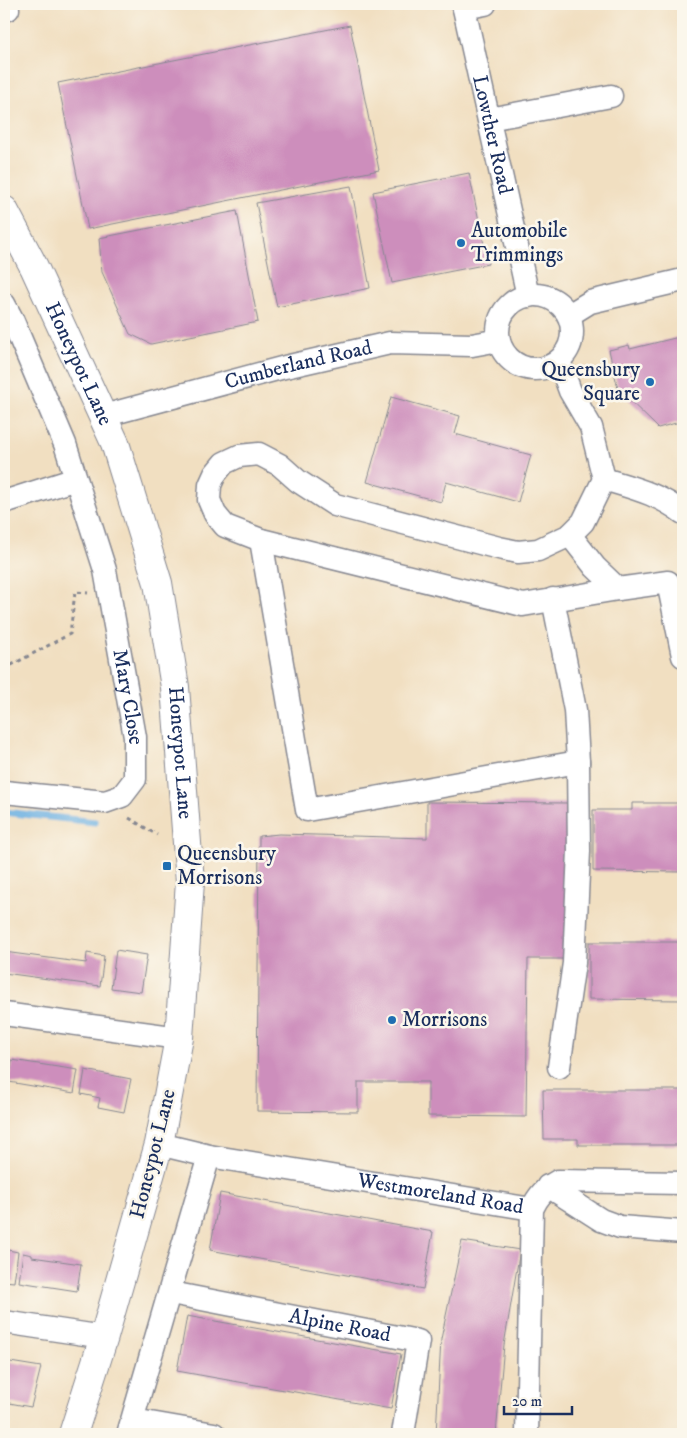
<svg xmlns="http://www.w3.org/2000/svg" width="687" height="1438" font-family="'IM FELL DW Pica',serif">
<rect width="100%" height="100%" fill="#fbf7ec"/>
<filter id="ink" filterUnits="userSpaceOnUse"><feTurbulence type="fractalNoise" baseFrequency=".02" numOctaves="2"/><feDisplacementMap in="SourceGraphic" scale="10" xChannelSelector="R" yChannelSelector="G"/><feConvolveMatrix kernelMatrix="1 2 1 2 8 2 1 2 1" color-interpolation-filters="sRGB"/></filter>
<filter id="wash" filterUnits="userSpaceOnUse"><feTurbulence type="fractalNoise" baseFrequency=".0096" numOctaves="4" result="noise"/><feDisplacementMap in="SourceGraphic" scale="20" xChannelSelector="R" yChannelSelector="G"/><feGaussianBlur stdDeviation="1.12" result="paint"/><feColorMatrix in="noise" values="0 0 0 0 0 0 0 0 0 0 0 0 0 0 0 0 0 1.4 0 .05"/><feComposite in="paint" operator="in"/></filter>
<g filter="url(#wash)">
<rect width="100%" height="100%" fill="#f1dfc1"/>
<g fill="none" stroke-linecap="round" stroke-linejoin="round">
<path stroke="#6cb0e2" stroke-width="7" d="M4 812 95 822"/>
</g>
<g id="blocks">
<path fill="#cd8ebc" d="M350 25 379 170 88 229 58 83Z
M469 173 488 264 392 283 373 192Z
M351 186 370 288 277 307 256 203Z
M237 211 258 322 151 344 130 334 102 272 99 238Z
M683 336V421L658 428 618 389 609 350 629 345 630 349Z
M391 397 460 416 455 434 531 455 518 502 446 482 441 502 367 482Z
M427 802 569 803 568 959H528L526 1117 428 1116V1082H358V1112L257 1111 259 836 279 834 427 838Z
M632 803H683V872L593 871V810H632Z
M589 942H683V1145H578V1139H544L543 1090H681V1000L589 999Z
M116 950 147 955 141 992 111 988Z
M4 952 86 963 87 953 104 956 100 986 4 973Z
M12 1060 78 1070 74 1093 9 1082Z
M85 1070 131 1079 124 1112 98 1107 100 1098 81 1094Z
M220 1193 433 1232 423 1289 210 1250Z
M462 1241 520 1250 504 1345 496 1434H436L441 1339Z
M8 1250 18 1252 14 1282 4 1281V1256L7 1257Z
M23 1253 32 1255V1257L81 1264 77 1291 19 1282Z
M187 1316 401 1354 391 1409 177 1371Z
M4 1361 41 1367 31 1407 4 1402 7 1387H4Z"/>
</g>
</g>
<g filter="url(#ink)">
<use href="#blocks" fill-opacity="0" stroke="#868790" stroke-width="1"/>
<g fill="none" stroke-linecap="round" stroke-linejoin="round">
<g stroke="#868790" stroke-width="25">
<g id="minor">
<path id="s1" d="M463 4 528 296"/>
<path d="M464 8 485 4"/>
<path d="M4 9H8"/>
<path d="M489 119 611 96"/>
<circle cx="535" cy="332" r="37"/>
<path id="s2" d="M4 304 12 319 65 444 105 570 135 737V779L122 796 105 802 4 792"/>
<path d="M569 315 590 302 683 280"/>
<path d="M559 361 570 391 591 427 604 479 583 522 570 535 538 550 518 552 499 548 335 505 298 481 280 465 259 454 239 456 224 463 215 474 210 485 209 500 215 514 225 526 261 540 523 605 618 589 668 582 683 656"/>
<path id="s3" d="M103 416 285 367 390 343 472 345 499 340"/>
<path d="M604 479C633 488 659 494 683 513"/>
<path d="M4 502 76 479"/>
<path d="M570 535 595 567 618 589"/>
<path d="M261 540 307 810 578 762"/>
<path d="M553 599 575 710 578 762 579 851 574 963 559 1067"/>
<path d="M4 1014 179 1038"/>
<path id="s4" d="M159 1144 209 1156 532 1209"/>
<path d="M548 1186 601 1220 620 1227 683 1232"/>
<path id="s5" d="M171 1293 418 1341 403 1434"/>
<path d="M4 1322 104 1337"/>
<path d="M133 1420 214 1434"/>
<path d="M128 1434 209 1156"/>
<path d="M527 1434 532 1209C538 1196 545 1188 558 1181L683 1183"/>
</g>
</g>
<g stroke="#868790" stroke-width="30">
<g id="major">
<path id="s6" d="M4 210 34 267 115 443 158 583 175 687 190 882 179 1038 159 1144 104 1337 73 1434"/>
</g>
</g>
<path stroke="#868790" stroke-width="3" stroke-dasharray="4 4" stroke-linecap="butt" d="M4 669 70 634 75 592 88 593
M129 818 157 835"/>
<use href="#minor" stroke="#fff" stroke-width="22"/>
<use href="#major" stroke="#fff" stroke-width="28"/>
</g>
</g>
<g fill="#1f6fb2" stroke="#fbf7ec" stroke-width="2">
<circle cx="461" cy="243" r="5"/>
<circle cx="650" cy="382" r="5"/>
<rect x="162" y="861" width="10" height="10" rx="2.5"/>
<circle cx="392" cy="1020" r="5"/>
</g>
<g text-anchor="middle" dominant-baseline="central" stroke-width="5" stroke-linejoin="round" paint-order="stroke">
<g font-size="21" fill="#1b2f5e" stroke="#fbf7ec">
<text stroke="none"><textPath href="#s1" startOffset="134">Lowther Road</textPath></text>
<text stroke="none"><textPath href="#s6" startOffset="171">Honeypot Lane</textPath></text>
<text stroke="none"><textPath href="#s3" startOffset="202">Cumberland Road</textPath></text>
<text stroke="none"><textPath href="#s2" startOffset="414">Mary Close</textPath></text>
<text stroke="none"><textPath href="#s6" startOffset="576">Honeypot Lane</textPath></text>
<text transform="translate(153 1154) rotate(-76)">Honeypot Lane</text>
<text stroke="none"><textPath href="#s4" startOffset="286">Westmoreland Road</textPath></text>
<text stroke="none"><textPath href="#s5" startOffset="172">Alpine Road</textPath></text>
</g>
<g font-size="21" fill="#1b2f5e" stroke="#fbf7ec" text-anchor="start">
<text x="471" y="231">Automobile<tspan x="471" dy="24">Trimmings</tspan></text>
<text x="640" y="370" text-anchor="end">Queensbury<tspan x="640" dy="24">Square</tspan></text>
<text x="177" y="854">Queensbury<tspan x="177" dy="24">Morrisons</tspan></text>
<text x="402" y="1020">Morrisons</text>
</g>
</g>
<rect width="687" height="1438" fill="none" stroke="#fbf7ec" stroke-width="20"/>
<path d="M504 1406v8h68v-8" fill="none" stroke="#1b2f5e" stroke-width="2.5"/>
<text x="512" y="1406" font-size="15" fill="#1b2f5e" stroke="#fbf7ec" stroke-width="4" paint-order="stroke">20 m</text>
</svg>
